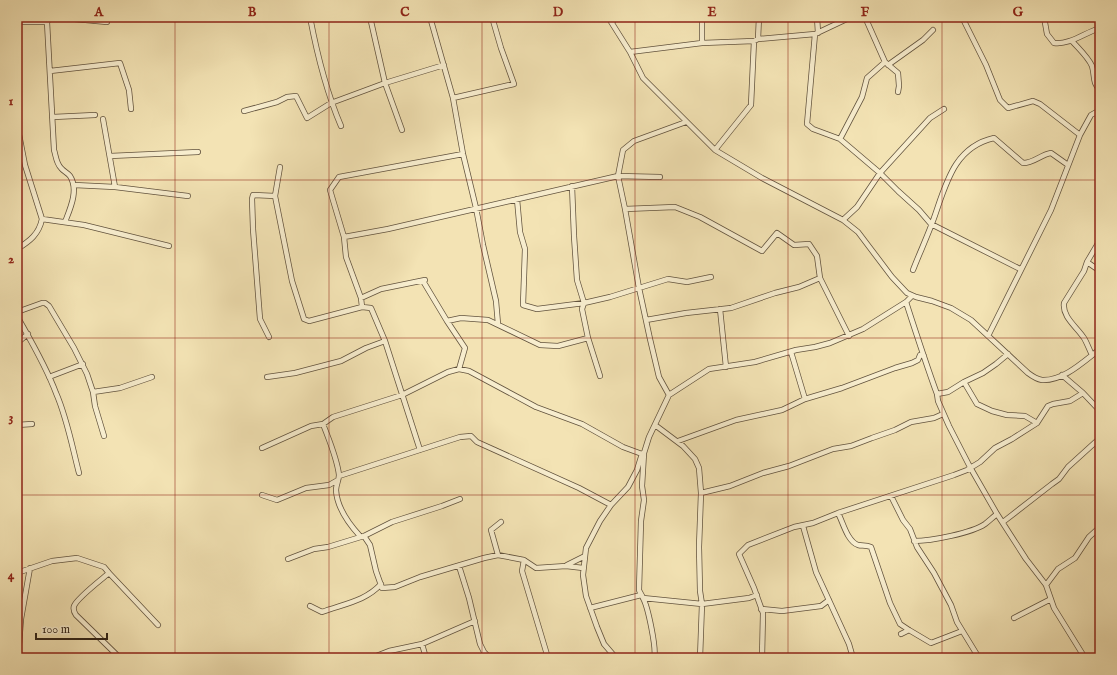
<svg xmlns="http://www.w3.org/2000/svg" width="1117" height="675" font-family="'IM FELL English',serif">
<rect width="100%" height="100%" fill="#f3e3b4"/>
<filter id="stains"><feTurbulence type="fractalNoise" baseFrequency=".005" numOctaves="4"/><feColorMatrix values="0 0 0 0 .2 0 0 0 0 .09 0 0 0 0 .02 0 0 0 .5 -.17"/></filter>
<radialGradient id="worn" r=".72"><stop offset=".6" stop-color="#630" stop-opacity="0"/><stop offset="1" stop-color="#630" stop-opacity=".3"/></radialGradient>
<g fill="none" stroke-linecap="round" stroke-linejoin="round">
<g stroke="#62533e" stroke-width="6">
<path id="minor" d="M51 17 47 22 54 150C56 156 56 163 61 168 63 171 68 173 70 176 79 190 70 209 65 222
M53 17 107 22
M310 17C317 54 326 91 341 126
M370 17 385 83 402 130
M430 17 453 98 463 154 476 208 483 245 496 301 498 324
M608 17 630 52 643 78 715 150 762 178 843 220 858 232 892 277 907 293 916 297 932 301 951 308 971 320 1028 373C1032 376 1036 379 1042 380 1064 381 1084 361 1100 349
M817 17 818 33
M865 17 885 62 898 73 899 86 898 92
M962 17 986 65 1000 100 1008 108 1033 101 1040 104 1080 135 1091 115 1100 110
M1044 17 1047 34 1054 43C1070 45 1084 33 1100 28
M17 22H47
M612 22 617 17
M815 34 807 124 813 129 840 139 880 173 898 191 919 210 931 224 1020 269
M758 39 759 17
M1072 41C1079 49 1088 57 1092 66 1095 76 1092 83 1100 90
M702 43V17
M630 52 702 43 754 41 758 39 815 34 851 17
M888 65 923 40 933 30
M50 71 120 63 129 90 131 109
M453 98 514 84 501 48 492 17
M244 111 277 102 287 97 296 96 307 118 331 103 385 83 444 65
M53 117 95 115
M103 119 115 187
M17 124 25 165 42 219C39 234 30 241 17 249
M840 139 862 97 867 78 885 62
M715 150 751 105 754 41
M110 156 198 152
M280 167 275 196 292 281 304 319 309 321 362 307
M74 185 115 187 188 196
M572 186 574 236 577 280 584 303 582 309 588 338 600 376
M517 199 520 232 525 249 523 305 537 309 584 303 610 297 668 279 687 282 711 277
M625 209 675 207 700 217 762 251 777 233 794 245 809 244 817 256 820 278 849 336
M42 219 84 225 169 246
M843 220 857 207 880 173 930 118 944 109
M344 237 388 229 618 176 660 177
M1087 262 1100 271
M913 270C920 252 928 235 934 218 946 184 954 147 994 138L1023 163C1034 163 1040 155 1051 153L1068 165
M423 281 447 321 461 318 488 320 540 345 558 346 588 338
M361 298 381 289 425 280
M906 302C916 333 926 364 937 394L938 401 949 426 970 467 997 514 1026 559 1046 585 1054 608 1085 658
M720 309 726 367
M17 312 42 303H45L49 306 74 348 87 374 93 392 95 406 104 436
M17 316C31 341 46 366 56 393 67 418 72 446 79 473
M646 320 686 313 731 308 775 293 799 287 820 278
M447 321 465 348 459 369
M988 336 1051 210 1080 135
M269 337 260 319 253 229 252 199 253 195 275 196
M17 343 28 334
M791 352 805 399
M1092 355C1089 349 1087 343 1084 338 1077 327 1062 317 1064 303L1084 271 1087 262 1100 240
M1062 375 1083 393 1100 411
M49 377 83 364
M267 377 295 373 341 361 366 348 385 341
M964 382 977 404 992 411 1007 415 1025 416 1037 423
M93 392 120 388 152 377
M937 394 948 392 964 382 983 373 996 364 1008 354
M669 395 659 377 650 339 639 288 625 209 618 176 623 150 634 141 686 122
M323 424C329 440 337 458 339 475 339 480 336 485 336 490 337 508 348 523 360 536
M17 425 32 424
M655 425 683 446 695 459 699 468 701 493 699 547 700 591 702 604 700 658
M678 441 736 420 782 410 805 399 842 388 895 368 912 363 918 360 920 355 924 356
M262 448 311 426 323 424 333 417 402 395 448 372 459 369 469 371 536 407 582 424 623 447 642 454
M420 450 385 341 371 308 362 307 361 298 346 257 344 237 330 190 339 177 463 154
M644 453 642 486 644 500 641 521 639 590C640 593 642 595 643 598 648 607 657 650 654 658
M339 476 460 437 471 436 477 442 579 488 611 505
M701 493 730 486 763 473 789 466 833 449 851 446 872 438 895 430 911 422 934 418 943 414
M262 495 277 500 306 488 329 485 338 480
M891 496 903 520 910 529 917 547 934 573 951 605 957 622 979 658
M838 513C843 522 847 541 858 545 862 546 866 545 871 547L890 603 900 624 909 630 931 643 962 631
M1003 522 1052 484 1059 479 1068 467 1100 438
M803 526 816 572 849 644 853 658
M364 536 370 545 376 571 382 588 395 587 420 577 484 558 498 555 524 560 536 568 566 566 583 568
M914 541C931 541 972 533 985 524 989 521 993 517 997 514
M498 555 491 530 501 522
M288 559 314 549 328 547 364 536 392 522 442 506 460 499
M524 560 522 571 548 658
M567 565 585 556
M459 566 469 598 480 644 484 652 490 658
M17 573 52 561 77 558 104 567 109 573
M1046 585 1058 569 1075 558 1089 537 1100 527
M643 598 702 604 749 598 757 595
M310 606 322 612C343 604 366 601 381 584
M590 608 641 595
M761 609 782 611 821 606 829 600
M1014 618 1051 599
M901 634 909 630
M422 644 426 658
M18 658 21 619 30 568
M120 658 76 615C74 612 73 609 74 606 77 598 102 579 109 573L158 625
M371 658 389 651 422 644 475 621
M616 658 604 644 597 627 586 596 583 575 586 548 600 521 611 505 628 487 637 470 642 454 644 453 649 437 669 395 709 369 755 362 796 350 815 347 830 343 863 329 906 302 912 296
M762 658 763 613 754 588 739 554 748 545 794 527 813 523 838 513 954 475 967 470 980 462 995 448 1012 439 1037 423 1048 406 1053 404 1070 401 1083 393"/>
</g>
<use href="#minor" stroke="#f7edce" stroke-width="4.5"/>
</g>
<path fill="none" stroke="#8f2418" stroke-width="1" stroke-opacity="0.55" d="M175 17V658M329 17V658M482 17V658M635 17V658M788 17V658M942 17V658M17 180H1100M17 338H1100M17 495H1100"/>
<rect width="1117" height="675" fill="none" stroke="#f3e3b4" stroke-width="44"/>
<path d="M36 633v6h71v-6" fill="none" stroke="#312316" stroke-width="2"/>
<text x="42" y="633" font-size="12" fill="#312316" stroke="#f7edce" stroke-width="3" paint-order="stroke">100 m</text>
<rect x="22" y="22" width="1073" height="631" fill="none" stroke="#8f2418" stroke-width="1.5"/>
<g font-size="13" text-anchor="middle" font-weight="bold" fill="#8f2418">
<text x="99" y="16">A</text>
<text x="252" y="16">B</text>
<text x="405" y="16">C</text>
<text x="558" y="16">D</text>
<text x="712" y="16">E</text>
<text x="865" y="16">F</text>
<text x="1018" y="16">G</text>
<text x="11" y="105">1</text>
<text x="11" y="263">2</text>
<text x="11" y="421">3</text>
<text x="11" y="579">4</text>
</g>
<rect width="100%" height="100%" filter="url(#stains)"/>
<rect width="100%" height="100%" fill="url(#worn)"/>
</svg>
